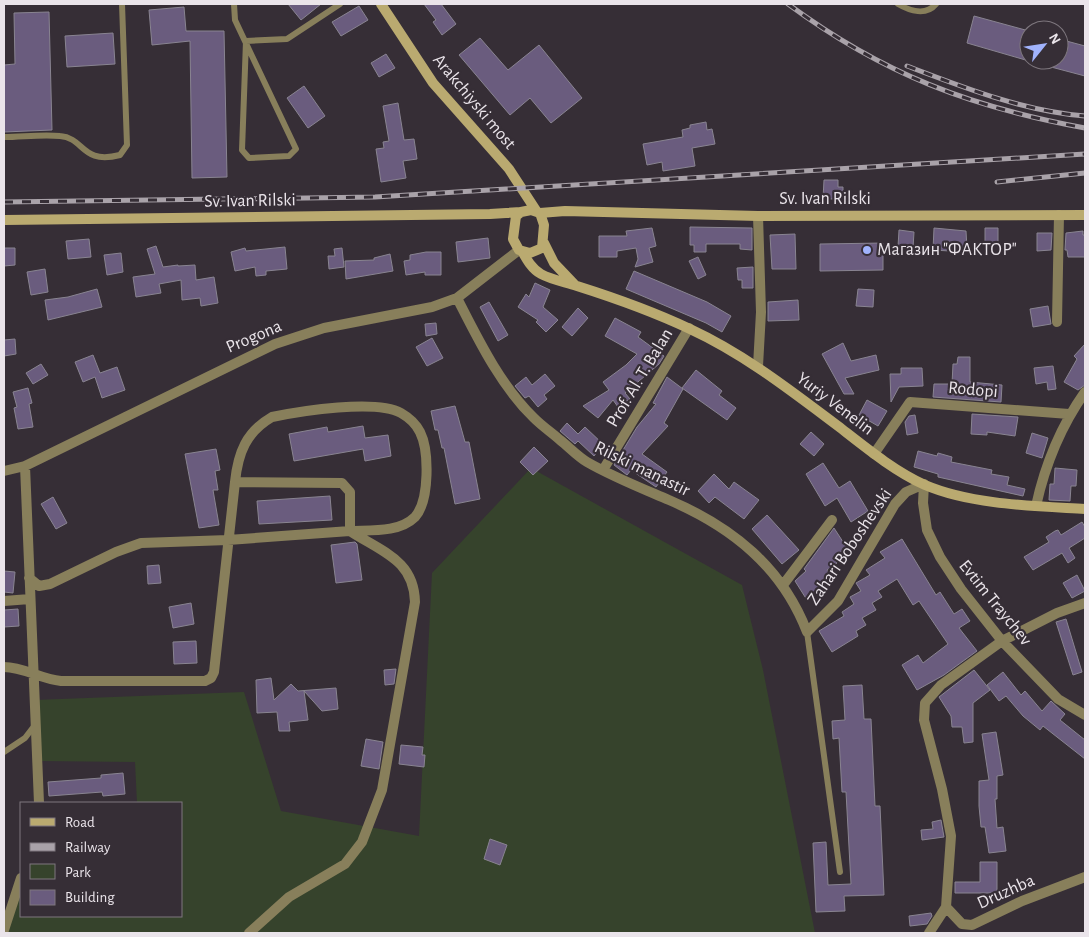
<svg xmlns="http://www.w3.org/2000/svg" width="1089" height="937" font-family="'Alegreya Sans',sans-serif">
<rect width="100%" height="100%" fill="#362e36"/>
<path fill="#36432c" d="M531 468 742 585 763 670 815 933H4L21 878V916H181V803H137L135 762 38 761 35 700 244 692 281 811 419 836 432 573Z"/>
<path fill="#6a5c7e" stroke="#898491" d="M288 4H321L301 20Z
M424 4H441L456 24 442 35 433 22 436 20Z
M359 6 368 20 341 36 332 22Z
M184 7 186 31H224L227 177 192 178 190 41 152 45 149 10Z
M49 12 52 130 4 132V65L15 64 14 13Z
M974 16 1029 31V61L967 43Z
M113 33 115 64 67 67 65 36Z
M480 38 508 70 539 45 582 98 551 123 530 98 510 115 459 55Z
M1059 39 1085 46V76L1036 63 1037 60H1059Z
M386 54 395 68 379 77 371 63Z
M304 86 325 116 308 128 287 98Z
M398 103 404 140 414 139 417 159 403 161 406 178 381 182 376 149 384 148 383 142 389 141 383 106Z
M706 122 707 130 712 129 715 144 692 148 695 166 663 171 662 162 647 165 643 144 683 137 682 130 690 128V125Z
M824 180H838V187H843V199H823Z
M690 227 752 228V250L740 249V244H706V252H694V245H690Z
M652 228 656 246 649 248 653 262 635 267 638 259 636 248 617 251V257H599V236H627L626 231Z
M934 228 966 231 967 248H950V251L933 250Z
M985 228H998V245H985Z
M899 230 914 232 913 248 898 247Z
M1083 231V235H1085V257H1068L1067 250H1065L1066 233Z
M1037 233H1052L1051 250 1037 251Z
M795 234 796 269H772L770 235Z
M488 238 490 258 458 262 456 242Z
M89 239 91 257 68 259 66 241Z
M883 243V270L820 271V244Z
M156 246 163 267 178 265V266L195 265 196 280 214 277 218 303 201 306 200 298 182 300 181 280 159 284 161 293 136 297 133 277 155 274 147 249Z
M285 247 287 269 266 271V275L256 276 255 267 235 271 231 252 245 248 246 251Z
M4 248H15V265L4 266Z
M342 248 344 267 329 269 328 256H335L334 249Z
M426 252H441V275H425V272L406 275 404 261 410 260V255Z
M121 253 123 272 107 275 104 255Z
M390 254 393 271 346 279 345 261 374 260V258Z
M698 257 706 275 698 279 689 261Z
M753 267V288H742V280H738L737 268Z
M45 269 48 292 31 295 27 272Z
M634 271 707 302 731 316 722 332 706 323 626 289Z
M535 283 550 290 543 307 558 320 546 332 536 322 538 320 518 307 526 294 529 297Z
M97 289 102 307 48 320 45 300 68 297Z
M858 289 874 290 873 307 856 306Z
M798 300 799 320 768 321V302Z
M489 302 508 335 498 341 480 307Z
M1048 306 1051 324 1033 327 1030 309Z
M578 308 588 318 572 336 562 327Z
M615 318 641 332 638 337 664 356 659 364 625 393 630 399 618 407 613 400 598 418 583 406 609 390 603 382 626 365 637 354 605 336Z
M436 323 437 334 426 336 425 324Z
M432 338 443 358 427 366 416 347Z
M15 339 16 354 4 356V340Z
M843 343 851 361 876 355 879 370 845 378 854 394H844L822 354Z
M1085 344V385L1078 390 1064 382 1077 359 1074 356Z
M93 355 100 373 117 367 125 390 102 398 95 377 83 382 75 362Z
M958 357H970V382L1002 385 1001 402 933 397 934 384H952L953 364H957Z
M41 364 48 375 33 384 26 373Z
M1053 366 1056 389 1048 390 1047 382 1036 384 1034 368Z
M901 368H922L923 386 899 387 891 402 890 374H901Z
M696 370 722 391 719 395 736 408 727 420 682 388Z
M545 374 555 386 544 395 547 399 538 407 529 396 525 398 515 386 526 377 532 385Z
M667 377 683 389 664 423 668 426 642 454 667 472 656 487 631 470 627 475 614 465 637 427 656 404 653 403Z
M28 388 32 403 29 404 33 427 18 429 14 408 17 407 13 392Z
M867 400 887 411 878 426 859 415Z
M455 406 465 442H469L480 499 455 504 444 448H442L438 430H435L431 411Z
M972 414 1018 417 1015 436 987 432V435L971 434Z
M915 415 918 433 907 435 905 422 909 416Z
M567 423 578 434 585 427 604 445 594 456 578 441 575 444 560 431Z
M363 426 365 438 388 435 391 456 365 461 363 449 294 461 289 434 327 427 328 432Z
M811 432 824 444 814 456 800 444Z
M1032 433 1048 438 1042 458 1026 453Z
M534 447 548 461 533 475 520 462Z
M216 449 220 470 215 471 218 490H213L219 525 199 528 185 454Z
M918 451 937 456 938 453 952 457 951 462 992 470 991 474 1009 477 1007 485 1025 489 1023 496 938 477V474L914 467Z
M823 463 839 488 850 481 868 511 851 522 837 498 825 506 806 474Z
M1055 468 1077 470 1076 486H1071L1070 501 1049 500 1050 484H1054Z
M714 474 729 489 734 482 759 500 744 519 715 497 709 503 698 491Z
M330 496 332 520 259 524 257 501Z
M53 497 67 523 56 529 41 504Z
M767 515 799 550 782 564 752 529Z
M1082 522 1085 527V538L1069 548 1075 558 1068 563 1062 553 1033 570 1024 557 1049 542 1046 537 1055 531 1058 530 1061 535Z
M834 528 847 548 833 557 837 563 827 570 831 576 817 585 821 591 807 600 795 581 806 571 804 569Z
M902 539 936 595 940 592 954 614 962 609 970 621 959 628 977 651 944 675 917 690 902 665 918 655 923 663 948 644 919 601 913 605 897 579 878 591 882 597 872 603 876 610 862 618 866 625 856 631 858 636 832 652 819 631 844 616 842 612 854 604 850 597 861 591 856 583 870 575 866 570 885 558 880 552Z
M355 542 357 544 362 580 336 583 331 545Z
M159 565 161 583 148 584 147 566Z
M4 571 15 572 13 593 4 592Z
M1077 575 1085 591 1072 598 1063 583Z
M191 603 194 624 173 628 169 607Z
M18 609 19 626 4 627V610Z
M1066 619 1082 672 1073 675 1056 622Z
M196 641 197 663 174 664 173 642Z
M396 669 394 684 385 685 384 670Z
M974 670 990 690 973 703V742L964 743 962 727H952L951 716 939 697Z
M1003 672 1021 695 1025 691 1042 711 1051 701 1065 714 1060 720 1085 740V759L1043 726 1040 730 1023 716 1006 696 999 701 987 685Z
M271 678 274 700 291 684 298 691 336 688 338 709 322 711 304 691 308 720 289 722 290 731H279L277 712 257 713 256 680Z
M862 685 864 719H871L875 806H880L884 895 844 896 845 911 816 912 813 843 826 842 828 885 851 884 846 792H842L839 738 833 739 832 721 845 720 843 686Z
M996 732 1003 775 997 776V799H995L997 828 1003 827 1006 851 989 853 985 827H981L979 806V781L989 780 982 734Z
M366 739 383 742 379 769 361 766Z
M401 745 423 747 422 755H425L424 767 399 764Z
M123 773 125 794 103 796 102 792 49 796 48 782 101 778V775Z
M941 820 944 837 922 840 921 830 933 829 932 822Z
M490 839 507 845 500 865 484 859Z
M980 862H997V893H955V882H980Z
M931 913 932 916 927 924 910 926 909 916Z"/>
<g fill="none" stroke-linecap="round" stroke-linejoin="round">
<path stroke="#887f5b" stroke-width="6" d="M234 4 235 20 296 149 289 156 249 158 242 150 246 41
M898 4C910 11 926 16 936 4
M246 41 287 39 340 4
M4 137C22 137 42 134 60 136 85 138 81 165 120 155L127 145 122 4
M807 632 840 872
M4 752 25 738 35 725"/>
<path stroke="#887f5b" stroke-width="10" d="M457 298C478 339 500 385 534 418 542 426 552 433 560 440 569 447 577 456 587 462 613 477 641 488 669 500 732 527 782 567 807 632L838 601 895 504 906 492 924 484 923 503 927 530 940 557 961 589 1002 641 1058 699 1085 715
M1057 322 1059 215
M758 366 761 312 758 216
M874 454 910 402 1069 414
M25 466 39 803
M603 470 689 328
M4 471 25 466 275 344 324 328 432 307 457 298 519 250
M1036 506C1045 465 1061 426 1085 392
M29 578 39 586 50 584 116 552 141 543 228 540 350 531V492L342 483 235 482C238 453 246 432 272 417 301 411 376 399 401 413 408 417 416 424 420 432 429 450 430 500 415 517 399 533 370 530 350 531
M783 585 832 520
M4 601 30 599
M4 667C24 667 40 679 61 681H205L211 678 214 672 235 482
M946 907 962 924 972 925 1022 901 1085 877
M4 930 21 878
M249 933 289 897 345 864 362 842 382 790 415 602C414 560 382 552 350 531
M929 933 946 907 951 836 942 789 924 720 925 703 941 685 1002 641 1057 613 1085 603"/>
<path stroke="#baaa70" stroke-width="10" d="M381 4 433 83 509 169 537 212
M531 210 540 213 544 225 542 248 530 253 519 250 513 239 516 216 521 212Z
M540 213 565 211 758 216 1085 215
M4 220 490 214 521 212
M544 243 554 263 574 284
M522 251C527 260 532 269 541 274 552 280 565 282 577 286 615 298 654 312 690 329 744 354 790 390 838 426 865 447 894 471 925 485 972 505 1035 506 1085 509"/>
<g stroke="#a9a2a9" stroke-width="5">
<path id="rail" d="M788 4C883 74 970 107 1085 128
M907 66C965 88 1023 111 1085 116
M997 182 1085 173
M4 202 375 197 1085 154"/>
</g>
<use href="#rail" stroke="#362e36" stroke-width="3" stroke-dasharray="9" stroke-linecap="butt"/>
</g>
<circle fill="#a1b3fd" stroke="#362e36" stroke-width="2" cx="867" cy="250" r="5"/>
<g text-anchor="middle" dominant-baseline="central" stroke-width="4.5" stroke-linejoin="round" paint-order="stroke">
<g font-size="18" fill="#eae4ea" stroke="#362e36">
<text transform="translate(474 102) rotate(50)">Arakchiyski most</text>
<text x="825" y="199">Sv. Ivan Rilski</text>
<text transform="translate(250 201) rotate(-1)">Sv. Ivan Rilski</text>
<text transform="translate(254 337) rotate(-23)">Progona</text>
<text transform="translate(640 378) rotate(-59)">Prof. Al. T. Balan</text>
<text transform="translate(973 390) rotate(5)">Rodopi</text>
<text transform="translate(835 404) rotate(37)">Yuriy Venelin</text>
<text transform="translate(642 469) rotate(26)">Rilski manastir</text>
<text transform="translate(850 547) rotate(-56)">Zahari Boboshevski</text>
<text transform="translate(995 603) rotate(51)">Evtim Traychev</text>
<text transform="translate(1006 892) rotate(-24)">Druzhba</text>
</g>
<g font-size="18" fill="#eae4ea" stroke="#362e36" text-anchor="start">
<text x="877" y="250">Магазин "ФАКТОР"</text>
</g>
</g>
<rect width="1089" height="937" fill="none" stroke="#eae4ea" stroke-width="10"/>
<rect x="20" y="802" width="162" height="115" fill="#362e36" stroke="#7e777e"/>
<rect x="30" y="818" width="25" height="8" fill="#baaa70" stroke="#7e777e"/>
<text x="65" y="827" font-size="15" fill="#eae4ea">Road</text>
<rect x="30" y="843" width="25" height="8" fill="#a9a2a9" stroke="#7e777e"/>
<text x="65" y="852" font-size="15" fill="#eae4ea">Railway</text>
<rect x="30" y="864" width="25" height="15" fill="#36432c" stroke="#7e777e"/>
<text x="65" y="877" font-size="15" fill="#eae4ea">Park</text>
<rect x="30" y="890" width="25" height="15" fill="#6a5c7e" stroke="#7e777e"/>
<text x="65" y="902" font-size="15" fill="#eae4ea">Building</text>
<g transform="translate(1044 45) rotate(60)"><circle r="24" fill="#362e36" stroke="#7e777e"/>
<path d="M0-4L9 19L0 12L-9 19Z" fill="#a1b3fd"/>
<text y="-8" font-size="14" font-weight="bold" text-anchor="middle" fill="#eae4ea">N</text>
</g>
</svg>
